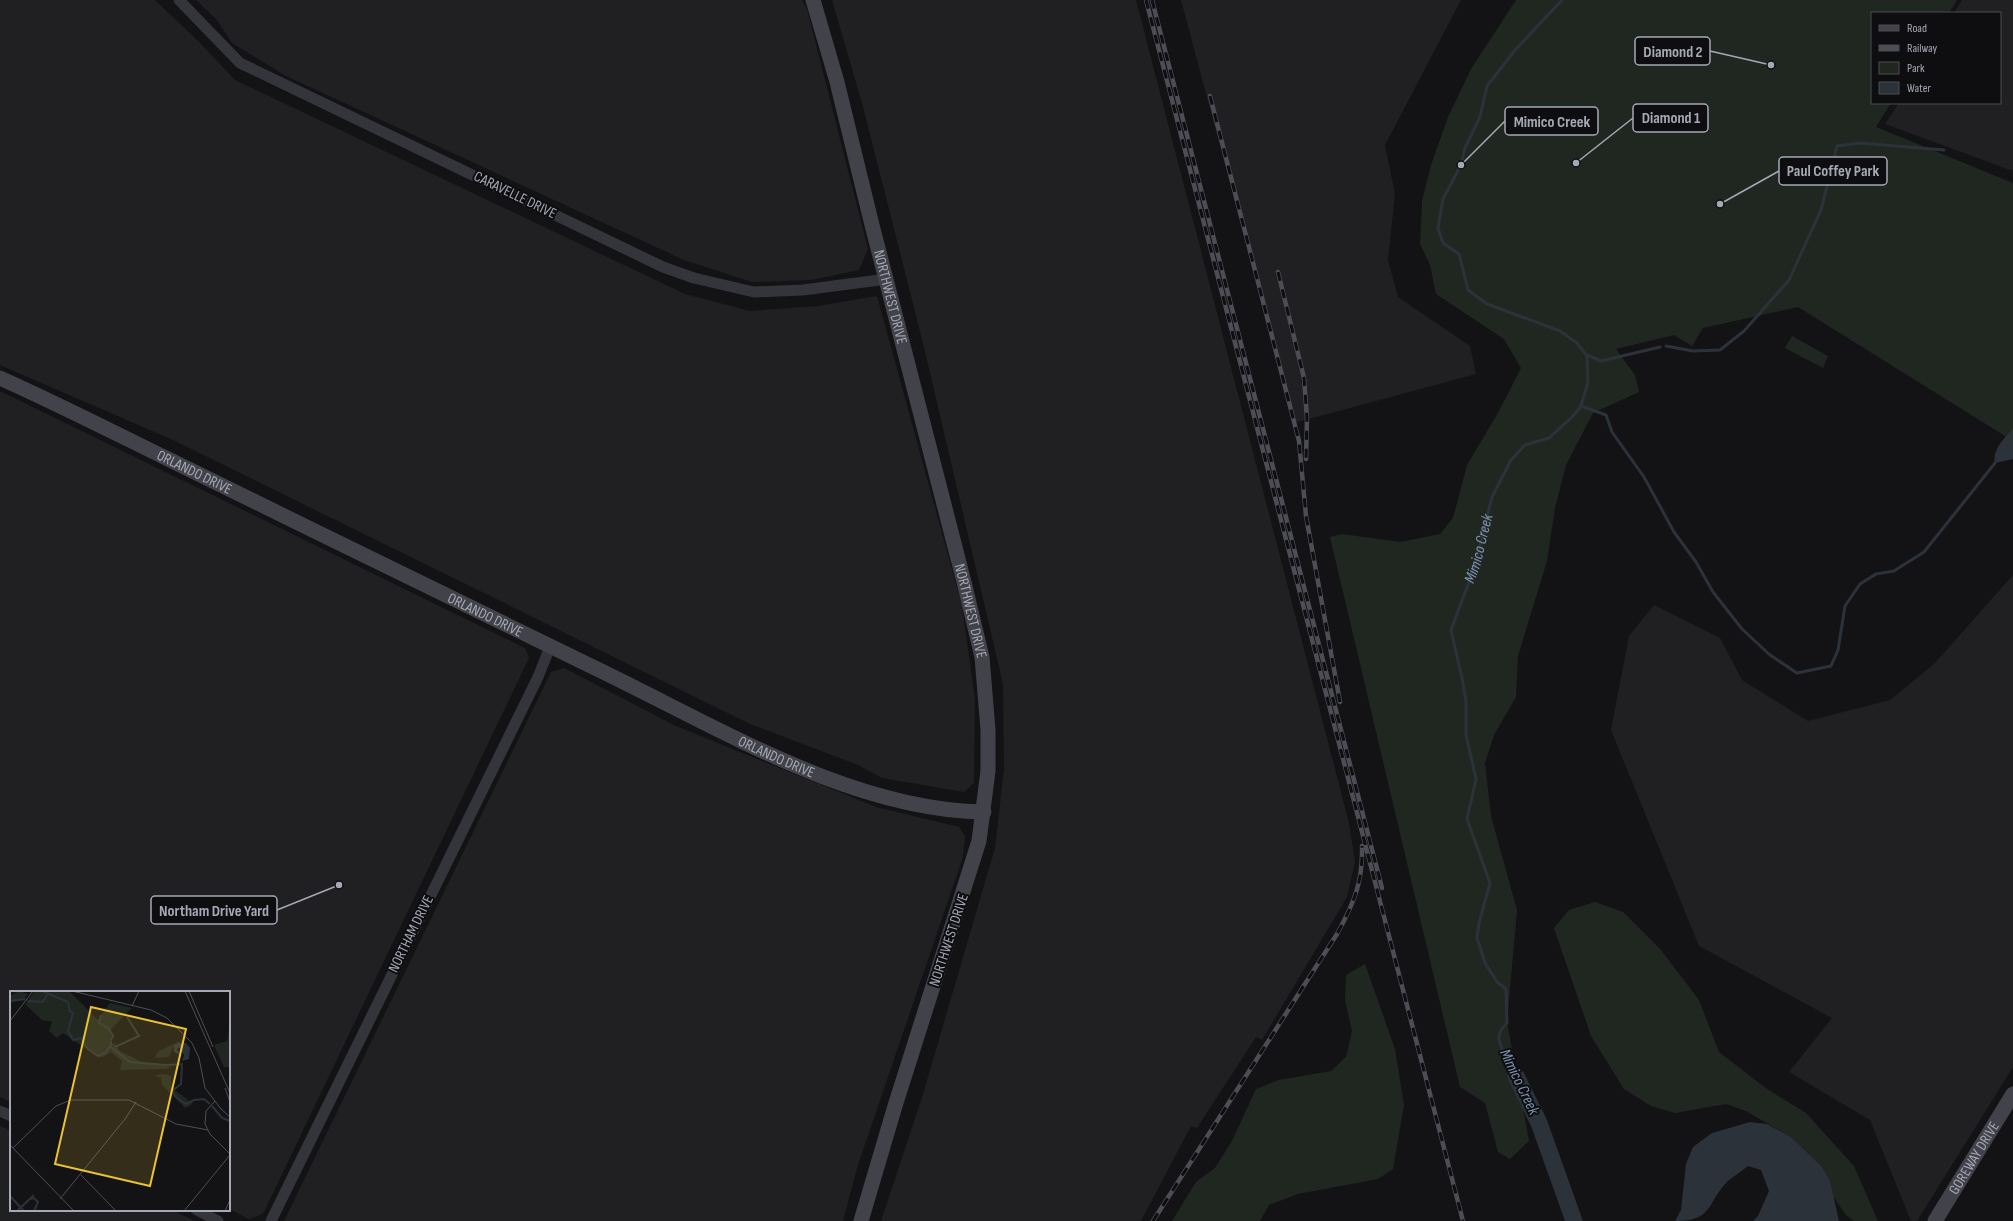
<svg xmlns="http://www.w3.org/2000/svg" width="2013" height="1221" font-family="'Sofia Sans Condensed',sans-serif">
<rect width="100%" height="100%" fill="#131315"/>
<path fill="#201f22" d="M0 0H155L199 42 235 80 685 294 750 311 818 306 877 296 962 606 975 699 974 783 964 792 882 778 858 765 750 724 173 440 0 365Z
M196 0H802L807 9 868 249 859 270 811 280 752 282 684 260 286 76 232 43 217 20Z
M832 0H1136L1349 823 1355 862 1347 897 1262 1040 1256 1037 1197 1128 1191 1126 1141 1221H881L923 1094 995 848 1004 769 1003 684 923 343 862 103Z
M1181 0H1461L1385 145 1395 194 1388 260 1398 297 1470 346 1476 374 1294 423Z
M1962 0H2013V171L1885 124 1899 103H2000V13H1954Z
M0 391 525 648 529 658 263 1214 249 1219 229 1209V992H11V1102L0 1097Z
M2013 575V1067L1917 1221H1911L1870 1120 1789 1072 1832 1018 1699 946 1611 730 1629 636 1654 605 1720 638 1742 680 1808 721 1890 700 1934 664Z
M564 668 676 726 876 807 959 827 965 836 963 857 858 1165 843 1221H284L551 672Z
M0 1126 11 1131V1210H172L195 1221H0Z"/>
<path fill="#202721" d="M1516 0H1957L1949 13H1872V103H1891L1876 127 2013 183V441L1798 307 1703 328 1692 346 1674 335 1616 349 1635 375 1639 392 1593 413 1566 465 1555 508 1547 561 1518 656 1516 697 1494 735 1485 763 1491 816 1517 910 1507 1022 1529 1141 1510 1159 1498 1152 1485 1103 1460 1087 1330 537 1342 534 1400 542 1440 534 1453 518 1467 465 1498 413 1521 368 1504 339 1436 294 1430 265 1420 244 1422 201 1431 165 1448 117 1471 69Z
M1792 336 1828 356 1823 368 1785 348Z
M1595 902 1623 912 1661 950 1699 1000 1719 1052 1767 1089 1806 1113 1854 1166 1878 1221H1854L1846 1215 1833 1196 1830 1181 1791 1137 1746 1111 1726 1104 1675 1113 1651 1106 1624 1089 1591 1036 1554 928 1569 910Z
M1365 964 1395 1049 1404 1105 1393 1169 1378 1179 1298 1194 1269 1205 1260 1221H1172L1196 1182 1215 1168 1232 1141 1256 1089 1279 1080 1331 1071 1346 1057 1352 1031 1345 1000 1346 975Z"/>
<path fill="#2c323a" d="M2013 429V459L1995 463C1992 450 2004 438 2013 429Z
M1750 1122 1767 1124 1791 1137 1822 1167 1830 1181 1839 1221H1753L1758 1216 1769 1191 1761 1170 1748 1166C1742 1171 1734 1176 1728 1181 1706 1203 1714 1221 1675 1221L1681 1210 1686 1164 1693 1147 1712 1133Z"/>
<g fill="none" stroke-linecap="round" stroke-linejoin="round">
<g stroke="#2c323a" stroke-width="3">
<path d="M1666 346 1693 351 1720 350 1744 331 1789 280 1821 210 1837 146 1860 143 1944 150"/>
<path d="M1587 355 1601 361 1660 347"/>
<path d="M1581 406 1606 415 1612 432 1644 477 1674 532 1696 562 1713 592 1742 629 1770 655 1797 673 1831 666 1838 650 1845 606 1860 584 1876 574 1894 571 1924 552 1995 463"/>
<path id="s1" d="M1516 1076C1511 1070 1498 1044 1499 1036 1500 1030 1503 1027 1507 1023L1506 989 1497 982 1485 963 1477 938 1479 923 1490 883 1467 819 1476 779 1466 735V701L1462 678 1451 630 1475 566 1492 497 1511 460 1525 445 1549 438 1572 417 1581 406 1588 382 1587 356 1577 343 1560 331 1487 304 1468 290 1459 254 1443 243 1438 228 1443 199 1461 165 1465 148 1480 117 1487 86 1516 49 1562 0"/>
</g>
<path stroke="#2c323a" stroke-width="17" d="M1516 1076 1539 1123 1574 1221"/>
<path stroke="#34353a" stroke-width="11" d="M179 0 240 63 663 267 694 278 754 292 803 290 887 279
M0 1111 11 1116
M197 1210 218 1221
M271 1221 538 677 550 647"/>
<g stroke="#42434a" stroke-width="15">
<path id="s2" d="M813 0 837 82 872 225 964 582 982 657 988 730V771L979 841 895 1106 861 1221"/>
<path id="s3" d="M0 378C56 403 111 431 166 458 309 528 452 599 595 668 714 725 850 810 984 812"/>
<path id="s4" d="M1935 1221 2013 1094"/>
</g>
<g stroke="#4d4e55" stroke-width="4.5">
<path id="rail" d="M1146 0 1463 1221
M1152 0 1382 888
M1210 96 1299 441 1306 516 1340 702
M1278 272 1304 378 1307 418 1306 459
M1153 1221 1337 934C1354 903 1363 882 1362 846"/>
</g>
<use href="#rail" stroke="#0e0e10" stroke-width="3" stroke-dasharray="9" stroke-linecap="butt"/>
</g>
<g text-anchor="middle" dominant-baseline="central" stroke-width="4" stroke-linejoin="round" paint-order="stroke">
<g font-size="15" fill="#a5a8b5" stroke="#0e0e10">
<text transform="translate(515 195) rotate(26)">CARAVELLE DRIVE</text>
<text stroke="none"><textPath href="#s2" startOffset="307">NORTHWEST DRIVE</textPath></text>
<text stroke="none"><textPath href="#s3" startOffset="216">ORLANDO DRIVE</textPath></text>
<text stroke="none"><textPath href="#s2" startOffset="631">NORTHWEST DRIVE</textPath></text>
<text stroke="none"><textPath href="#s3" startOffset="540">ORLANDO DRIVE</textPath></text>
<text stroke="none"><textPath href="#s3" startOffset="864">ORLANDO DRIVE</textPath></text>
<text transform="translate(411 934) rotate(-64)">NORTHAM DRIVE</text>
<text transform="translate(949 940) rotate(-72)">NORTHWEST DRIVE</text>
<text stroke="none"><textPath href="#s4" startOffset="74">GOREWAY DRIVE</textPath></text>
</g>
<g font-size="16" font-style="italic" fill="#7d92af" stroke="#0e0e10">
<text stroke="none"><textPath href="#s1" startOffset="557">Mimico Creek</textPath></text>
<text transform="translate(1519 1082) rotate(64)">Mimico Creek</text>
</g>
</g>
<g transform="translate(10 991)">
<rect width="220" height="220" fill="#131315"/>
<path d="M9 0 18 3 13 9 0 11V5ZM25 0H59L88 29 100 12 122 17 101 38V53L105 52 109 59 131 71 162 76 156 78 110 79 112 70 101 61 93 66H88L53 42 47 47 39 40 42 31 32 29 15 13ZM220 31V76H214L204 54 217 50ZM174 48 163 57 159 66 144 67 149 60ZM156 83 161 85V96L183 113 175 117 152 94 151 87 144 84Z" fill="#202721"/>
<path d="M168 52H176L180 57 179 68 172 70 174 64 169 56 167 58 170 64 164 61V55Z" fill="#2c323a"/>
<path fill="none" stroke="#2c323a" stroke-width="2" d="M32 0 58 11 60 20 63 22 58 40 63 49 71 47 78 58 88 65 95 62 101 54V50M0 10 15 8M18 10 33 11 37 4M91 24 89 32 99 38 103 45 101 49M101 56 120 71 156 74M105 56 129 45 117 26M156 74 172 73 171 93 162 100 167 107 176 113 184 109 194 108 200 113M202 115 212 127 220 130M0 205 14 220M20 208 24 207 28 211 24 220M7 220 24 204"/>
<path fill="none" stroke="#4d4f55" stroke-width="1" d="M62 0 141 19 157 27 182 52 189 67 195 97 211 118M175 0 220 102M179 0 203 56M122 15 129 0M0 30 23 0M215 97 220 111M205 110 196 120 195 133 200 143 220 163M210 117 220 126M0 154 64 220M3 157 46 115 61 109H119L166 133 198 139M71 184 106 220M50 208 115 128 126 111M174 220 220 164M215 220 220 209"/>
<path fill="#ebc235" fill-opacity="0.15" stroke="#ebc235" stroke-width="2" d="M81 16 176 38 140 195 45 173Z"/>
<rect width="220" height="220" fill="none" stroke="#a5a8b5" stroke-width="2"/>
</g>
<path fill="none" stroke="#a5a8b5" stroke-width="1.5" d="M1771 65L1710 51M1576 163L1633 118M1461 165L1505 121M1720 204L1779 171M339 885L277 910"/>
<g fill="#a5a8b5" stroke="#0e0e10" stroke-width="1.5">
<circle cx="1771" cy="65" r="4"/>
<circle cx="1576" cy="163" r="4"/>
<circle cx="1461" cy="165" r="4"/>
<circle cx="1720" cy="204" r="4"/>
<circle cx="339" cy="885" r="4"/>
</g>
<g fill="#0e0e10" stroke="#a5a8b5" stroke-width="1.5">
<rect x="1635" y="37" width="75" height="28" rx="4"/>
<rect x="1633" y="104" width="75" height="28" rx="4"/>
<rect x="1505" y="107" width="93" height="28" rx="4"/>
<rect x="1779" y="157" width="108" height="28" rx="4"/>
<rect x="151" y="896" width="126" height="28" rx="4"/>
</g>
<g font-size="16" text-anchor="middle" font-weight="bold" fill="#a5a8b5">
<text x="1673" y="57">Diamond 2</text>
<text x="1671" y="123">Diamond 1</text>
<text x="1552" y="127">Mimico Creek</text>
<text x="1833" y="176">Paul Coffey Park</text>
<text x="214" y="916">Northam Drive Yard</text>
</g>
<rect x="1871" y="12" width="130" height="92" fill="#0e0e10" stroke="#4a4c52"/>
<rect x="1879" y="25" width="20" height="6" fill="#42434a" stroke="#4a4c52"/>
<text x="1907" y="32" font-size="12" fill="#a5a8b5">Road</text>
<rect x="1879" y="45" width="20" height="6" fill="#4d4e55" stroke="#4a4c52"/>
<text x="1907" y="52" font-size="12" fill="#a5a8b5">Railway</text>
<rect x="1879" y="62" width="20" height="12" fill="#202721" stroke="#4a4c52"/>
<text x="1907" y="72" font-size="12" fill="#a5a8b5">Park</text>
<rect x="1879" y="82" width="20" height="12" fill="#2c323a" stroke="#4a4c52"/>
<text x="1907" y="92" font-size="12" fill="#a5a8b5">Water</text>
</svg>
